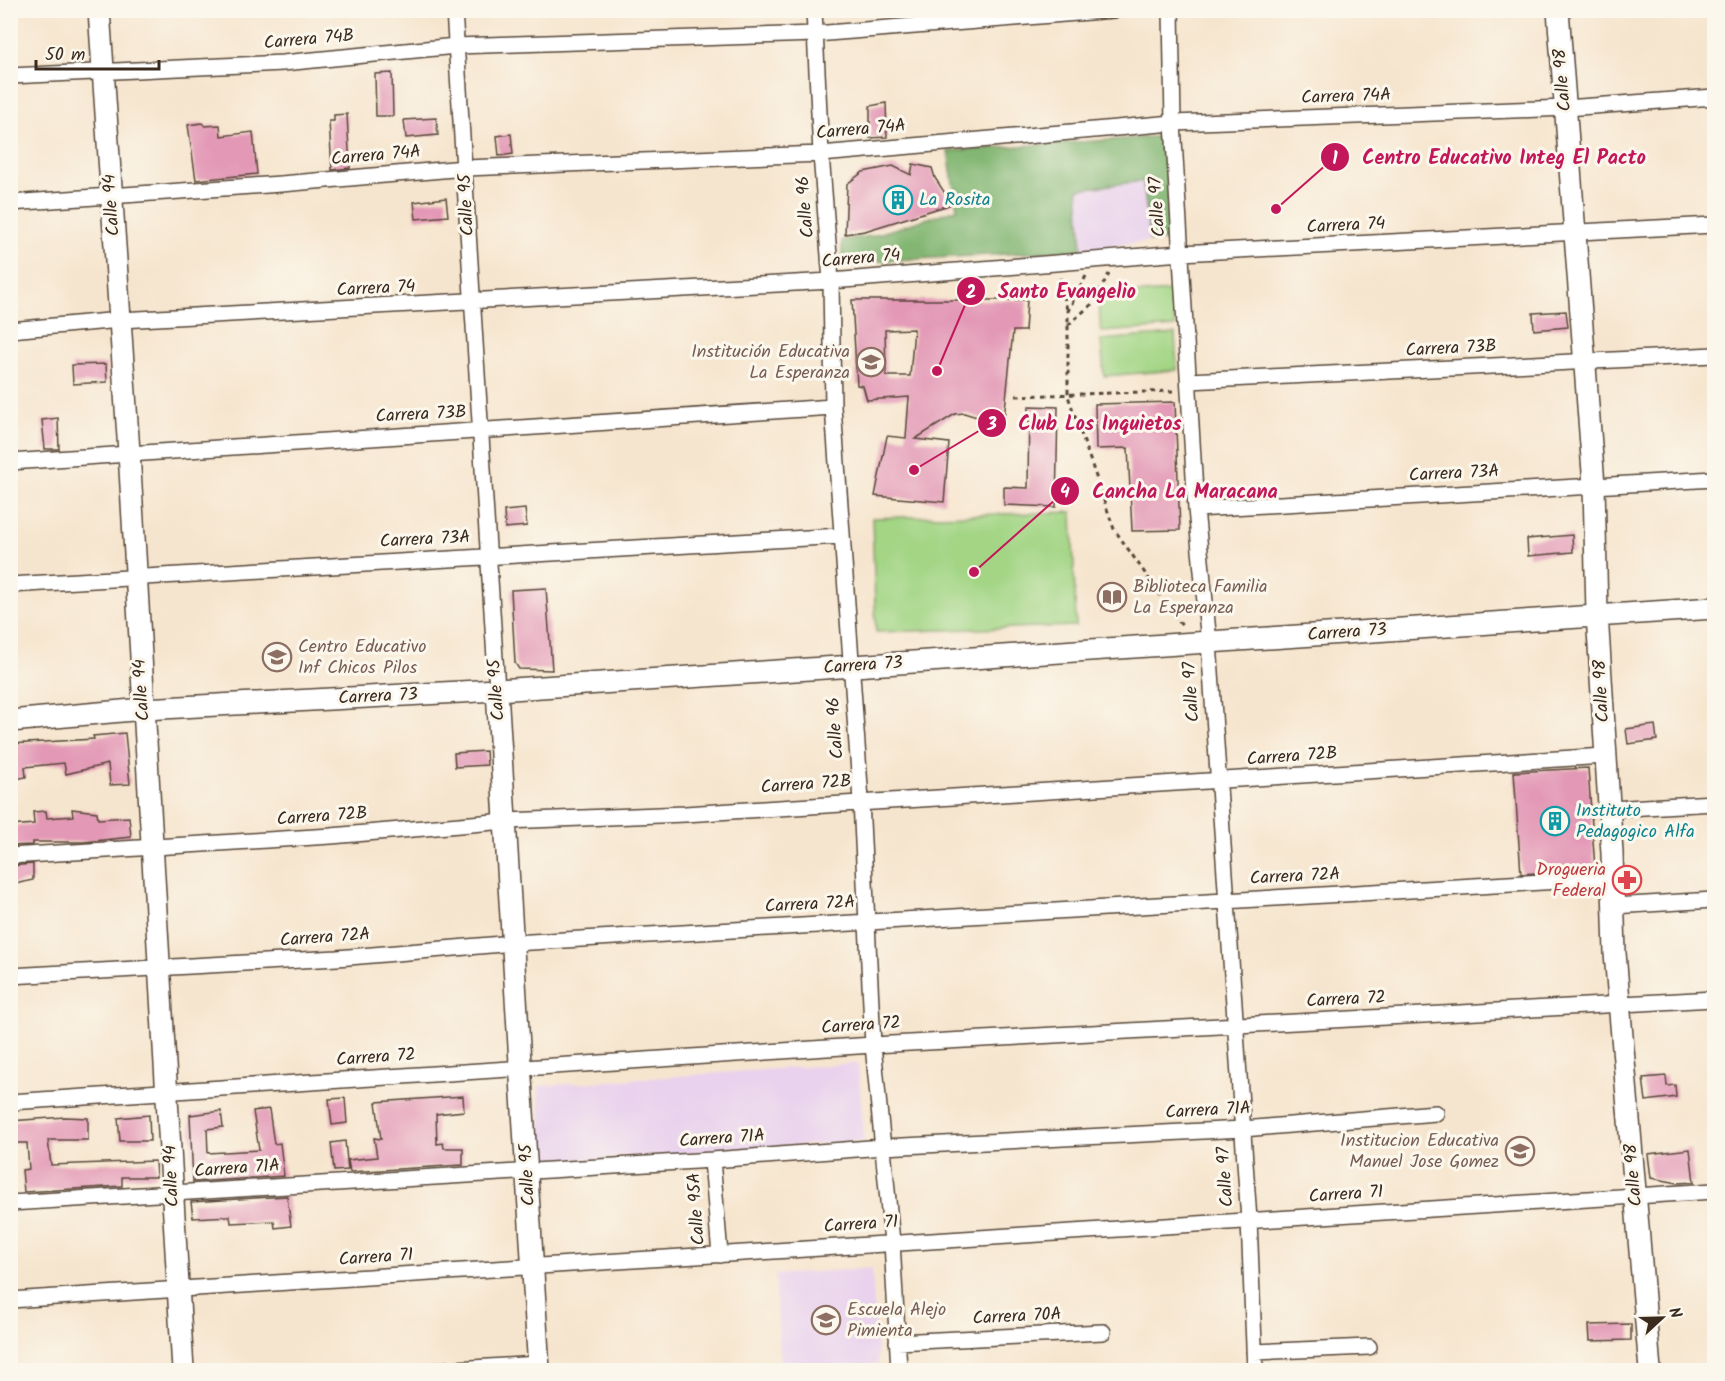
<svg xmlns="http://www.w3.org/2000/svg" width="1725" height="1381" font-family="Kalam,sans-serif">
<rect width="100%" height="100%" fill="#fbf7ec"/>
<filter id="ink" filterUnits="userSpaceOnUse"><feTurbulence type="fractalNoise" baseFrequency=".0167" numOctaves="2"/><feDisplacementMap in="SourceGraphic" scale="12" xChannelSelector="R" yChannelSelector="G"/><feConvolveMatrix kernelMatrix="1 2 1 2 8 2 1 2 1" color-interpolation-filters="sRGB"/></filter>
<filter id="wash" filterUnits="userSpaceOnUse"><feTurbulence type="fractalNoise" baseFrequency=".008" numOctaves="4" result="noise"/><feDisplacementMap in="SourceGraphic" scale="24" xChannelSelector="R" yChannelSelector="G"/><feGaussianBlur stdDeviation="1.35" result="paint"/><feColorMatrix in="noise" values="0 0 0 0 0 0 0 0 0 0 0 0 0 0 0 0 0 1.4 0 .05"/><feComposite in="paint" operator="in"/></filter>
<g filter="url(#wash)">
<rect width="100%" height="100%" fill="#f6e5ce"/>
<path fill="#e9d2ed" d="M1144 181 1150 241 1082 250 1078 189Z
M858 1063 864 1141 544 1163 538 1086Z
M872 1268 878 1364 781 1370 775 1275Z"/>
<path fill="#a3d585" stroke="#6f8052" stroke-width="1.5" d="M1172 291 1175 327 1101 332 1098 296Z
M1175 334 1177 370 1104 376 1101 340Z
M1072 512 1076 626 876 632 872 518Z"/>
<path fill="#82b672" stroke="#5e7048" stroke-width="1.5" d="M1166 136 1173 240 1150 241 1143 181 1078 189 1082 250 842 263V240L872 236 957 209 948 151Z"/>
<g id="blocks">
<path fill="#e399b6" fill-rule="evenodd" d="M392 73 393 116H376L375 74Z
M886 103 887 137 870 138V106Z
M347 114 350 168 332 170 329 121H334V115Z
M436 118 438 135 406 138 404 120Z
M202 123 205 126 220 125 221 136 253 132 257 174 196 180 188 125Z
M511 134 513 154 499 156 497 136Z
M913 164 932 168 935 178 952 204 865 231 845 234 847 184 863 172 893 166 911 175Z
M446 198 448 216 416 219 414 202Z
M852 300H1027L1025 331H1013L1004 419 990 421 964 413 955 414 915 439 949 443 944 502 875 496 887 436 906 438 909 397 867 400 863 386 857 385ZM914 329 910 376H886L885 330Z
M1566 311 1568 327 1534 330 1533 313Z
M106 364 107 382 73 384 72 365Z
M1175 402 1180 530 1132 531 1128 448 1096 449 1095 404Z
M1029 406 1058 407 1056 507 1004 505V487L1028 488Z
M58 418 59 449H45L42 420Z
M525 509 527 526 505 528 504 511Z
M1572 535 1573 552 1528 556 1527 539Z
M546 588 552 670 519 669 515 663 511 590Z
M1655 725 1657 740 1628 744 1626 729Z
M125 733 130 784 110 785 108 764 66 774 64 763 25 767 26 777 10 780V744L94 739 93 736Z
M486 751 487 765 455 767 454 753Z
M1588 768 1595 869 1521 874 1514 772Z
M72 809 97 812 98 819 129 817 131 837 84 842H33V845L10 846V826L34 824 33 812 46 811 47 818 73 816Z
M33 864V880L10 885V866Z
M1666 1076 1667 1086 1675 1085 1676 1097 1646 1101 1643 1078Z
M463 1096 464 1111 436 1114 437 1144 443 1143 444 1148H463V1165L350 1172 348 1160 377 1157 374 1138 381 1139 376 1102Z
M345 1098 347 1123 332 1125 329 1099Z
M269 1109 274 1144 280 1143 284 1176 193 1182 190 1115 221 1111 223 1127 207 1129 208 1153 259 1150 253 1111Z
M149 1115 150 1141H120L118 1118Z
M65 1117 88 1118V1140H48L51 1165 155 1161 156 1177H122V1186L24 1192 22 1170 29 1169 27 1143H10V1121Z
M345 1141 348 1170 334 1171 331 1143Z
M1690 1149 1694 1182 1678 1183 1651 1178 1648 1154Z
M287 1196 291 1226 275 1228 274 1221 231 1223 230 1216 193 1218 191 1202Z
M1631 1324V1340L1590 1341 1589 1325Z"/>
</g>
</g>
<g filter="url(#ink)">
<use href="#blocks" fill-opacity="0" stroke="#574638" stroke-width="1.5"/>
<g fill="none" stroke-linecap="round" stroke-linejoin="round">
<g stroke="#574638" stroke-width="18">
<path id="street" d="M454 10 497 690
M814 10 821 154 831 281 833 407 861 801 873 1045 892 1242 899 1370
M1171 10 1173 123 1196 509 1209 643 1249 1220 1255 1370
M10 76 283 63 456 46 815 34 1114 10
M10 203 281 184 465 168 821 154 1173 123 1566 108 1714 97
M10 330 120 320 831 281 1181 253 1714 225
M1189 381 1714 355
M10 462 833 407
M1196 509 1714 479
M10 585 841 536
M1610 809 1714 803
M10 856 331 836 506 821 685 814 1605 756
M1613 906 1714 900
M10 976 337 958 514 943 1611 878
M10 1102 873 1045 1714 999
M712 1160 720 1255
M10 1203 712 1160 883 1147 1243 1129 1436 1113
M10 1300 1714 1191
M897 1342 1103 1332
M1254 1352 1369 1347
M439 1370 539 1364"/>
</g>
<g stroke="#574638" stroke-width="24">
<path id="secondary" d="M99 10 129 452 183 1370
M1558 10 1594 485 1597 614 1612 853 1615 953 1650 1370
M497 690 539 1370
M10 721 144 709 497 690 1714 608"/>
</g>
<path stroke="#574638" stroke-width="3" stroke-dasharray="4.5 4.5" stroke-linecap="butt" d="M1086 276 1068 311V396L1114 529 1182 626
M1060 278 1067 310
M1068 325 1091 305 1109 274
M1016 396 1176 391"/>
<use href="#street" stroke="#fff" stroke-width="15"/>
<use href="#secondary" stroke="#fff" stroke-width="21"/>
</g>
</g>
<defs>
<g id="building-ring" transform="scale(1.5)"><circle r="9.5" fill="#fbf7ec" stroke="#0f9aa8" stroke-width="1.5"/><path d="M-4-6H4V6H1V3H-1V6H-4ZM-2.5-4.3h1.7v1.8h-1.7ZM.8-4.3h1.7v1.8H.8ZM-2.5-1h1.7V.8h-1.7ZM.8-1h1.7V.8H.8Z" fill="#0f9aa8"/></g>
<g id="school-ring" transform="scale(1.5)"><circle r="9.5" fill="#fbf7ec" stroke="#8d6e63" stroke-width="1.5"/><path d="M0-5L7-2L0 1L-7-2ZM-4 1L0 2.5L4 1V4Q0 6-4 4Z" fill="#8d6e63"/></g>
<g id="library-ring" transform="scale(1.5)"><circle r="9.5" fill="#fbf7ec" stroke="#8d6e63" stroke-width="1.5"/><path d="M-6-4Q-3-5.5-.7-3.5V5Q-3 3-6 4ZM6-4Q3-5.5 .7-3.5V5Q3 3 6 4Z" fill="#8d6e63"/></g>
<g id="pharmacy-ring" transform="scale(1.5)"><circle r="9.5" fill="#fbf7ec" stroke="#e0444e" stroke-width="1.5"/><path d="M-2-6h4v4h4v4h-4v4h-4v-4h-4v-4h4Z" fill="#e0444e"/></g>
</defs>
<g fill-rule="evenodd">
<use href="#building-ring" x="898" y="200"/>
<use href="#school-ring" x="871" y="362"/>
<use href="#library-ring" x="1112" y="597"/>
<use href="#school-ring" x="277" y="657"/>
<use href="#building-ring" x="1555" y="821"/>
<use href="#pharmacy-ring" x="1627" y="880"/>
<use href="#school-ring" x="1520" y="1151"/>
<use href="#school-ring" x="826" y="1320"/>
</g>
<g text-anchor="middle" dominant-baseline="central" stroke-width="6" stroke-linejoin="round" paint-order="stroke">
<g font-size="18" fill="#3b2a1e" stroke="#fbf7ec">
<text transform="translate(309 40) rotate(-5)">Carrera 74B</text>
<text transform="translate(1563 80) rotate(-95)">Calle 98</text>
<text transform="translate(1346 97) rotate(-2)">Carrera 74A</text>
<text transform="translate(861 130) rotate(-5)">Carrera 74A</text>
<text transform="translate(376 156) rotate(-5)">Carrera 74A</text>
<text transform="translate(112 205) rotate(-94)">Calle 94</text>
<text transform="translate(467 205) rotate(-93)">Calle 95</text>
<text transform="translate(806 207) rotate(-95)">Calle 96</text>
<text transform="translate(1158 207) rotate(-94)">Calle 97</text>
<text transform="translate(1346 226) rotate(-3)">Carrera 74</text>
<text transform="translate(861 259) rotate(-5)">Carrera 74</text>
<text transform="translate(376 289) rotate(-3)">Carrera 74</text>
<text transform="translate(1451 349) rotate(-3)">Carrera 73B</text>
<text transform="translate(421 415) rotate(-3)">Carrera 73B</text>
<text transform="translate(1454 474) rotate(-3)">Carrera 73A</text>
<text transform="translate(425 540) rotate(-3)">Carrera 73A</text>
<text transform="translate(1347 633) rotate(-4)">Carrera 73</text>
<text transform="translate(863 666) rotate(-4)">Carrera 73</text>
<text transform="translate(142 690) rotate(-94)">Calle 94</text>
<text transform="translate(497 690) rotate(-94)">Calle 95</text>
<text transform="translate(1602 691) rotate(-93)">Calle 98</text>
<text transform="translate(1192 692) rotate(-94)">Calle 97</text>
<text transform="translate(378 697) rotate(-3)">Carrera 73</text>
<text transform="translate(836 728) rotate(-94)">Calle 96</text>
<text transform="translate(1292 757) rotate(-4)">Carrera 72B</text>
<text transform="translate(806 785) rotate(-4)">Carrera 72B</text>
<text transform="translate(322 817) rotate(-4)">Carrera 72B</text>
<text transform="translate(1295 877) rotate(-3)">Carrera 72A</text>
<text transform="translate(810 905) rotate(-3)">Carrera 72A</text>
<text transform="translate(325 938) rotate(-4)">Carrera 72A</text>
<text transform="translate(1346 1000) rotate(-3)">Carrera 72</text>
<text transform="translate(861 1026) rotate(-4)">Carrera 72</text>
<text transform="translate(376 1058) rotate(-4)">Carrera 72</text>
<text transform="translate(1208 1111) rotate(-3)">Carrera 71A</text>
<text transform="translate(722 1139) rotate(-4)">Carrera 71A</text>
<text transform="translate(237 1169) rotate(-4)">Carrera 71A</text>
<text transform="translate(528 1175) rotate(-93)">Calle 95</text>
<text transform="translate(1634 1175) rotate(-95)">Calle 98</text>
<text transform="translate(172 1176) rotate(-93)">Calle 94</text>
<text transform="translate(1226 1177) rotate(-94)">Calle 97</text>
<text transform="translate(1346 1195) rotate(-4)">Carrera 71</text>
<text transform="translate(697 1209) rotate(-94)">Calle 95A</text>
<text transform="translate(861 1225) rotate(-4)">Carrera 71</text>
<text transform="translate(376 1258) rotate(-4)">Carrera 71</text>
<text transform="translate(1017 1317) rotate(-3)">Carrera 70A</text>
</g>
<g font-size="18" fill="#0d838f" stroke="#fbf7ec" text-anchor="start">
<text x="919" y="200">La Rosita</text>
<text x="1576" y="811">Instituto<tspan x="1576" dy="21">Pedagogico Alfa</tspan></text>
</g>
<g font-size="18" fill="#785e54" stroke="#fbf7ec" text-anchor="start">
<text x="850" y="352" text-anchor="end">Institución Educativa<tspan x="850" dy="21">La Esperanza</tspan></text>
<text x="1133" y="587">Biblioteca Familia<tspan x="1133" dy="21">La Esperanza</tspan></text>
<text x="298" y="647">Centro Educativo<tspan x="298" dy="21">Inf Chicos Pilos</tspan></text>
<text x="1499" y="1141" text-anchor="end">Institucion Educativa<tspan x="1499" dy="21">Manuel Jose Gomez</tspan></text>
<text x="847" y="1310">Escuela Alejo<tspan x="847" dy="21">Pimienta</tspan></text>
</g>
<g font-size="18" fill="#be3a42" stroke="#fbf7ec" text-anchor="end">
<text x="1606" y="870">Drogueria<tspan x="1606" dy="21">Federal</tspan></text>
</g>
</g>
<path fill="none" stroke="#c2185b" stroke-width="2" d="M1276 209L1335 157M937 371L971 291M914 470L992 423M974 572L1065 491"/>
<g fill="#c2185b" stroke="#fbf7ec" stroke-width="2">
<circle cx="1276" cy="209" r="6"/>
<circle cx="937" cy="371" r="6"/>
<circle cx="914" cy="470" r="6"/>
<circle cx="974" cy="572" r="6"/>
<circle cx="1335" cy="157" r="15"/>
<circle cx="971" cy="291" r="15"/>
<circle cx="992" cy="423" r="15"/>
<circle cx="1065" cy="491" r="15"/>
</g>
<g font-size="18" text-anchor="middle" font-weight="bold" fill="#fff">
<text x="1335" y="164">1</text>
<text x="971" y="298">2</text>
<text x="992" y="430">3</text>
<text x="1065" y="497">4</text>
</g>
<g font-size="20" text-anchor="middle" font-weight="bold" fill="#c2185b" stroke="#fbf7ec" stroke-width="6" stroke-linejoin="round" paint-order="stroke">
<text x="1504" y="164">Centro Educativo Integ El Pacto</text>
<text x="1067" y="298">Santo Evangelio</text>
<text x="1100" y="430">Club Los Inquietos</text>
<text x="1185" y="498">Cancha La Maracana</text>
</g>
<rect width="1725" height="1381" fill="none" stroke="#fbf7ec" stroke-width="36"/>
<g transform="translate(1662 1318) rotate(68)" stroke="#fbf7ec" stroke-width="4.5" paint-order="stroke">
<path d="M0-4.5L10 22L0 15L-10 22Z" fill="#3b2a1e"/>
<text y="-9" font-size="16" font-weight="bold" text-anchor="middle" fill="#3b2a1e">N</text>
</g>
<path d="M36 60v9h123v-9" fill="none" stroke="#3b2a1e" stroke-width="3"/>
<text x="45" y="60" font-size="18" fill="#3b2a1e" stroke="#fbf7ec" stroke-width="4.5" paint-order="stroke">50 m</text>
</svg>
